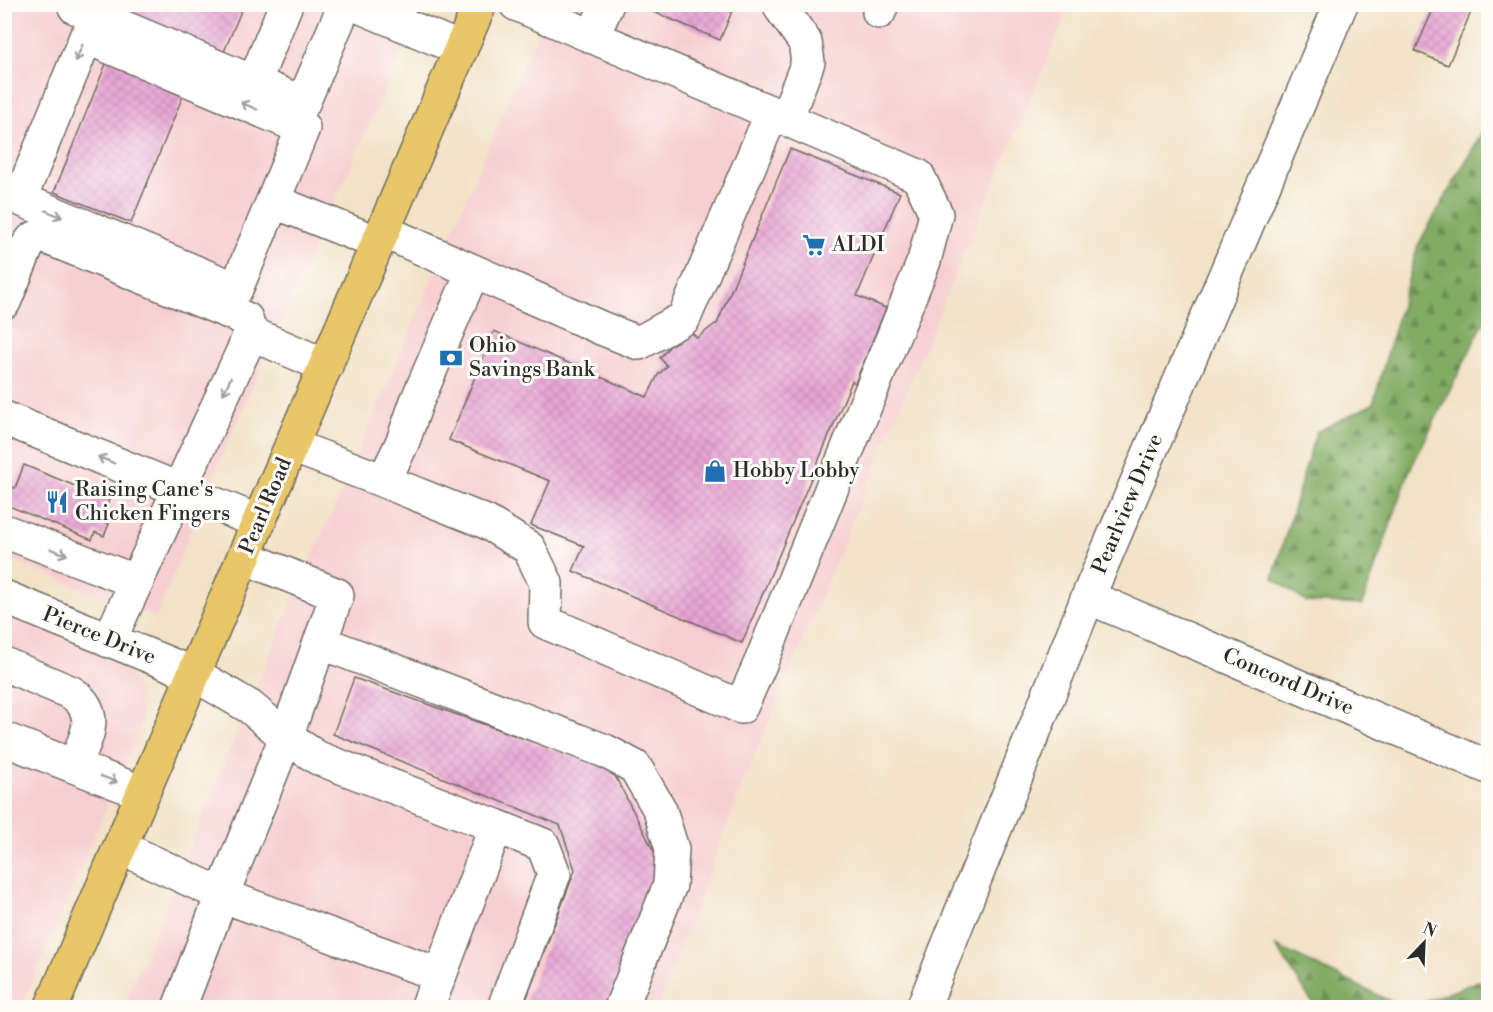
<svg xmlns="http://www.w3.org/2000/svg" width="1493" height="1012" font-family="'Libre Bodoni',serif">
<defs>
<pattern id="forest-firs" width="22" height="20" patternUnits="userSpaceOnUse" patternTransform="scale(1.5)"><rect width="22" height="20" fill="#82ac63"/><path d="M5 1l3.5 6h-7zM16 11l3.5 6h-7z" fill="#6b8c52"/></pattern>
<pattern id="building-cross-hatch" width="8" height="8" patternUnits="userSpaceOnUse" patternTransform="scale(1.5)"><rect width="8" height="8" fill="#e8a5d4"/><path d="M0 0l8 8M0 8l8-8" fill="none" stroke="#c78eb6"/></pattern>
</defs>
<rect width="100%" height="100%" fill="#fdfcf7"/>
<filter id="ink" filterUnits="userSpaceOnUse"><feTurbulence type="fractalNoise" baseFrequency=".0167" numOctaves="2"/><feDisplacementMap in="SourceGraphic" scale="12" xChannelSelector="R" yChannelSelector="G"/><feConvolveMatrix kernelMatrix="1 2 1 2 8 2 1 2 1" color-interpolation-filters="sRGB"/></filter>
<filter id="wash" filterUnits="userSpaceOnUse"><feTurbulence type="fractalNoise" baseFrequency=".008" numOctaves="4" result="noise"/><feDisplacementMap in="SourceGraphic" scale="24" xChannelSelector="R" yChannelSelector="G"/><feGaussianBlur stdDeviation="1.35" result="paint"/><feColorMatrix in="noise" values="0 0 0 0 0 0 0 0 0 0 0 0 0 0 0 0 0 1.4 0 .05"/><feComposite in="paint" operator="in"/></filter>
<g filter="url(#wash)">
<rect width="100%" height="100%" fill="#f2e2c7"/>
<path fill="#f7cfd1" d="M18 5H422L206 492 156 618 5 557 4 45Z
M549 5H1070L1046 63 967 246 740 791 658 1007 123 1008 289 608 343 488Z
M4 612 77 642 125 667 139 692 142 723 21 1008 4 1007Z"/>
<path fill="url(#forest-firs)" stroke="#566c47" stroke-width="1.5" d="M1488 117V314L1409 472 1362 605 1306 602 1273 578 1316 432 1373 404 1418 245 1480 136Z
M1276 946 1402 1007H1315Z
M1478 981 1488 985V1007H1413Z"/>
<g id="blocks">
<path fill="url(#building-cross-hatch)" d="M115 4H244L223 54 113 9Z
M641 4H735L720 40 640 6Z
M1435 5H1474L1448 65 1415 51Z
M110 54 187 86 131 223 54 192Z
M790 149 900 193 857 296 886 308 855 383 852 381 742 643 573 571 584 546 531 525 550 481 449 440 494 331 647 397 658 375 667 366 660 358 673 342 689 330 697 338 715 324H717Z
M24 465 109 500 101 520 109 524 104 536 95 532 92 540 4 504V484L15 488Z
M354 678 612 770 661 865 605 1008H523L575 870 560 825 333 734Z"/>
</g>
</g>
<g filter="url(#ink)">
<use href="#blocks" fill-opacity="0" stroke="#716b62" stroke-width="1.5"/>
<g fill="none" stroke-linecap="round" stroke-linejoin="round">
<g stroke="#716b62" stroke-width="36">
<path id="minor" d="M76 4 75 7 303 103 345 4
M354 4 461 49
M780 4 781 8 805 42 808 62 786 119
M879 12 882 4
M593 36 607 4
M254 83 286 4
M273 201 236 289 20 199 86 37 303 128 273 201 378 243
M383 231 601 328 639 343 684 318 772 113 516 4
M4 302 27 247 32 240 41 235 246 319 250 333 244 349 109 641
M250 333 326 366
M4 418 259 522
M292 446 384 481 486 522 529 548 546 583 545 622 741 707 761 662 924 261 936 214 918 176 772 113
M384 481 403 441 417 401 473 271
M4 531 137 582
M244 557 337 595 320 642
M4 597 194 674 250 707 286 737 320 642 605 751 635 767 660 810 672 849 670 885 621 1008
M1088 597 1488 767
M4 664 72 693C102 714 85 740 74 766
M4 739 143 793
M496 826 543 845 554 874 504 1008
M120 847 229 898 440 975 427 1008
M179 1008 222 895 286 737 318 758 496 826 440 975
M923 1008 1088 597 1341 4"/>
</g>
<g stroke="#716b62" stroke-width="36">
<path id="major" d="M51 1008 480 4"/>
</g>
<use href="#minor" stroke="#fff" stroke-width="33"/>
<use href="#major" stroke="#e9c769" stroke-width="33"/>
</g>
<defs><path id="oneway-shaft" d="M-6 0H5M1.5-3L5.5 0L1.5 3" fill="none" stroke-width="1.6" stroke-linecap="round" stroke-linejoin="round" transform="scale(1.5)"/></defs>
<g stroke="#a0a0a0">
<use href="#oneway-shaft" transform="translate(79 53) rotate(112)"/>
<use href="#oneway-shaft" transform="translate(249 106) rotate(-157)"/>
<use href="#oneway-shaft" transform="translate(54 214) rotate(23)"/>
<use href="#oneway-shaft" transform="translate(227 386) rotate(115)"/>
<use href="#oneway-shaft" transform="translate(106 460) rotate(-158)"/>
<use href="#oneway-shaft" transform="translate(59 552) rotate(21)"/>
<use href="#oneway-shaft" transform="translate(109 779) rotate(21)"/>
</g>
</g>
<defs>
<g id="supermarket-bare" transform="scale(1.8)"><path d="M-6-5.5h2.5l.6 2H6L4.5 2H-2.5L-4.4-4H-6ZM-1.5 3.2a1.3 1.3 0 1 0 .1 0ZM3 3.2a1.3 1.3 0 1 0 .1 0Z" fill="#1f6fb2" stroke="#fdfcf7" stroke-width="2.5" paint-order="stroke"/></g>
<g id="bank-bare" transform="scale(1.8)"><path d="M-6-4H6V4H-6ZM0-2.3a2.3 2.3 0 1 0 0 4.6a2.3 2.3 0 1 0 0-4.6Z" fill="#1f6fb2" stroke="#fdfcf7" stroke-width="2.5" paint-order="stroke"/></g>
<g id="shop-bare" transform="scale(1.8)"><path d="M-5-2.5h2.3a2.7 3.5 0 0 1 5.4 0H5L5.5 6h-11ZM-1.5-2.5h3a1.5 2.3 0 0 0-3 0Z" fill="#1f6fb2" stroke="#fdfcf7" stroke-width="2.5" paint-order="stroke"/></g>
<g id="restaurant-bare" transform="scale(1.8)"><path d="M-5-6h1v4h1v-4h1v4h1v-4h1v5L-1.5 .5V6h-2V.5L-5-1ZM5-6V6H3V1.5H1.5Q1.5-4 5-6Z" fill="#1f6fb2" stroke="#fdfcf7" stroke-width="2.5" paint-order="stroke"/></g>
</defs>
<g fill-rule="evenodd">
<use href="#supermarket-bare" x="814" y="245"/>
<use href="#bank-bare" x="451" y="358"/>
<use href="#shop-bare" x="715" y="471"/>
<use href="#restaurant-bare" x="57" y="502"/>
</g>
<g text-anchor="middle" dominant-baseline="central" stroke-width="6" stroke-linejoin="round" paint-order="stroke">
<g font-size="21" fill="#2b2b2b" stroke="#fdfcf7" text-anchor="start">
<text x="832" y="245">ALDI</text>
<text x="469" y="346">Ohio<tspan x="469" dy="24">Savings Bank</tspan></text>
<text x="733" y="471">Hobby Lobby</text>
<text x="75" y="490">Raising Cane's<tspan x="75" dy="24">Chicken Fingers</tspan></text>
</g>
<g font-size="21" fill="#2b2b2b" stroke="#fdfcf7">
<text transform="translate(1128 504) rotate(-67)">Pearlview Drive</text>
<text transform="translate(266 506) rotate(-67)">Pearl Road</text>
<text transform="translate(99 636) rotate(22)">Pierce Drive</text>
<text transform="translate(1288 682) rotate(23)">Concord Drive</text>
</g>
</g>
<rect width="1493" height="1012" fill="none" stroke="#fdfcf7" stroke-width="24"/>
<g transform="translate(1424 943) rotate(23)" stroke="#fdfcf7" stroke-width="4.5" paint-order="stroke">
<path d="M0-4.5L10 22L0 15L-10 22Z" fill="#2b2b2b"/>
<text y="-9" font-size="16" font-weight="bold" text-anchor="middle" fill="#2b2b2b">N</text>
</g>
</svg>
